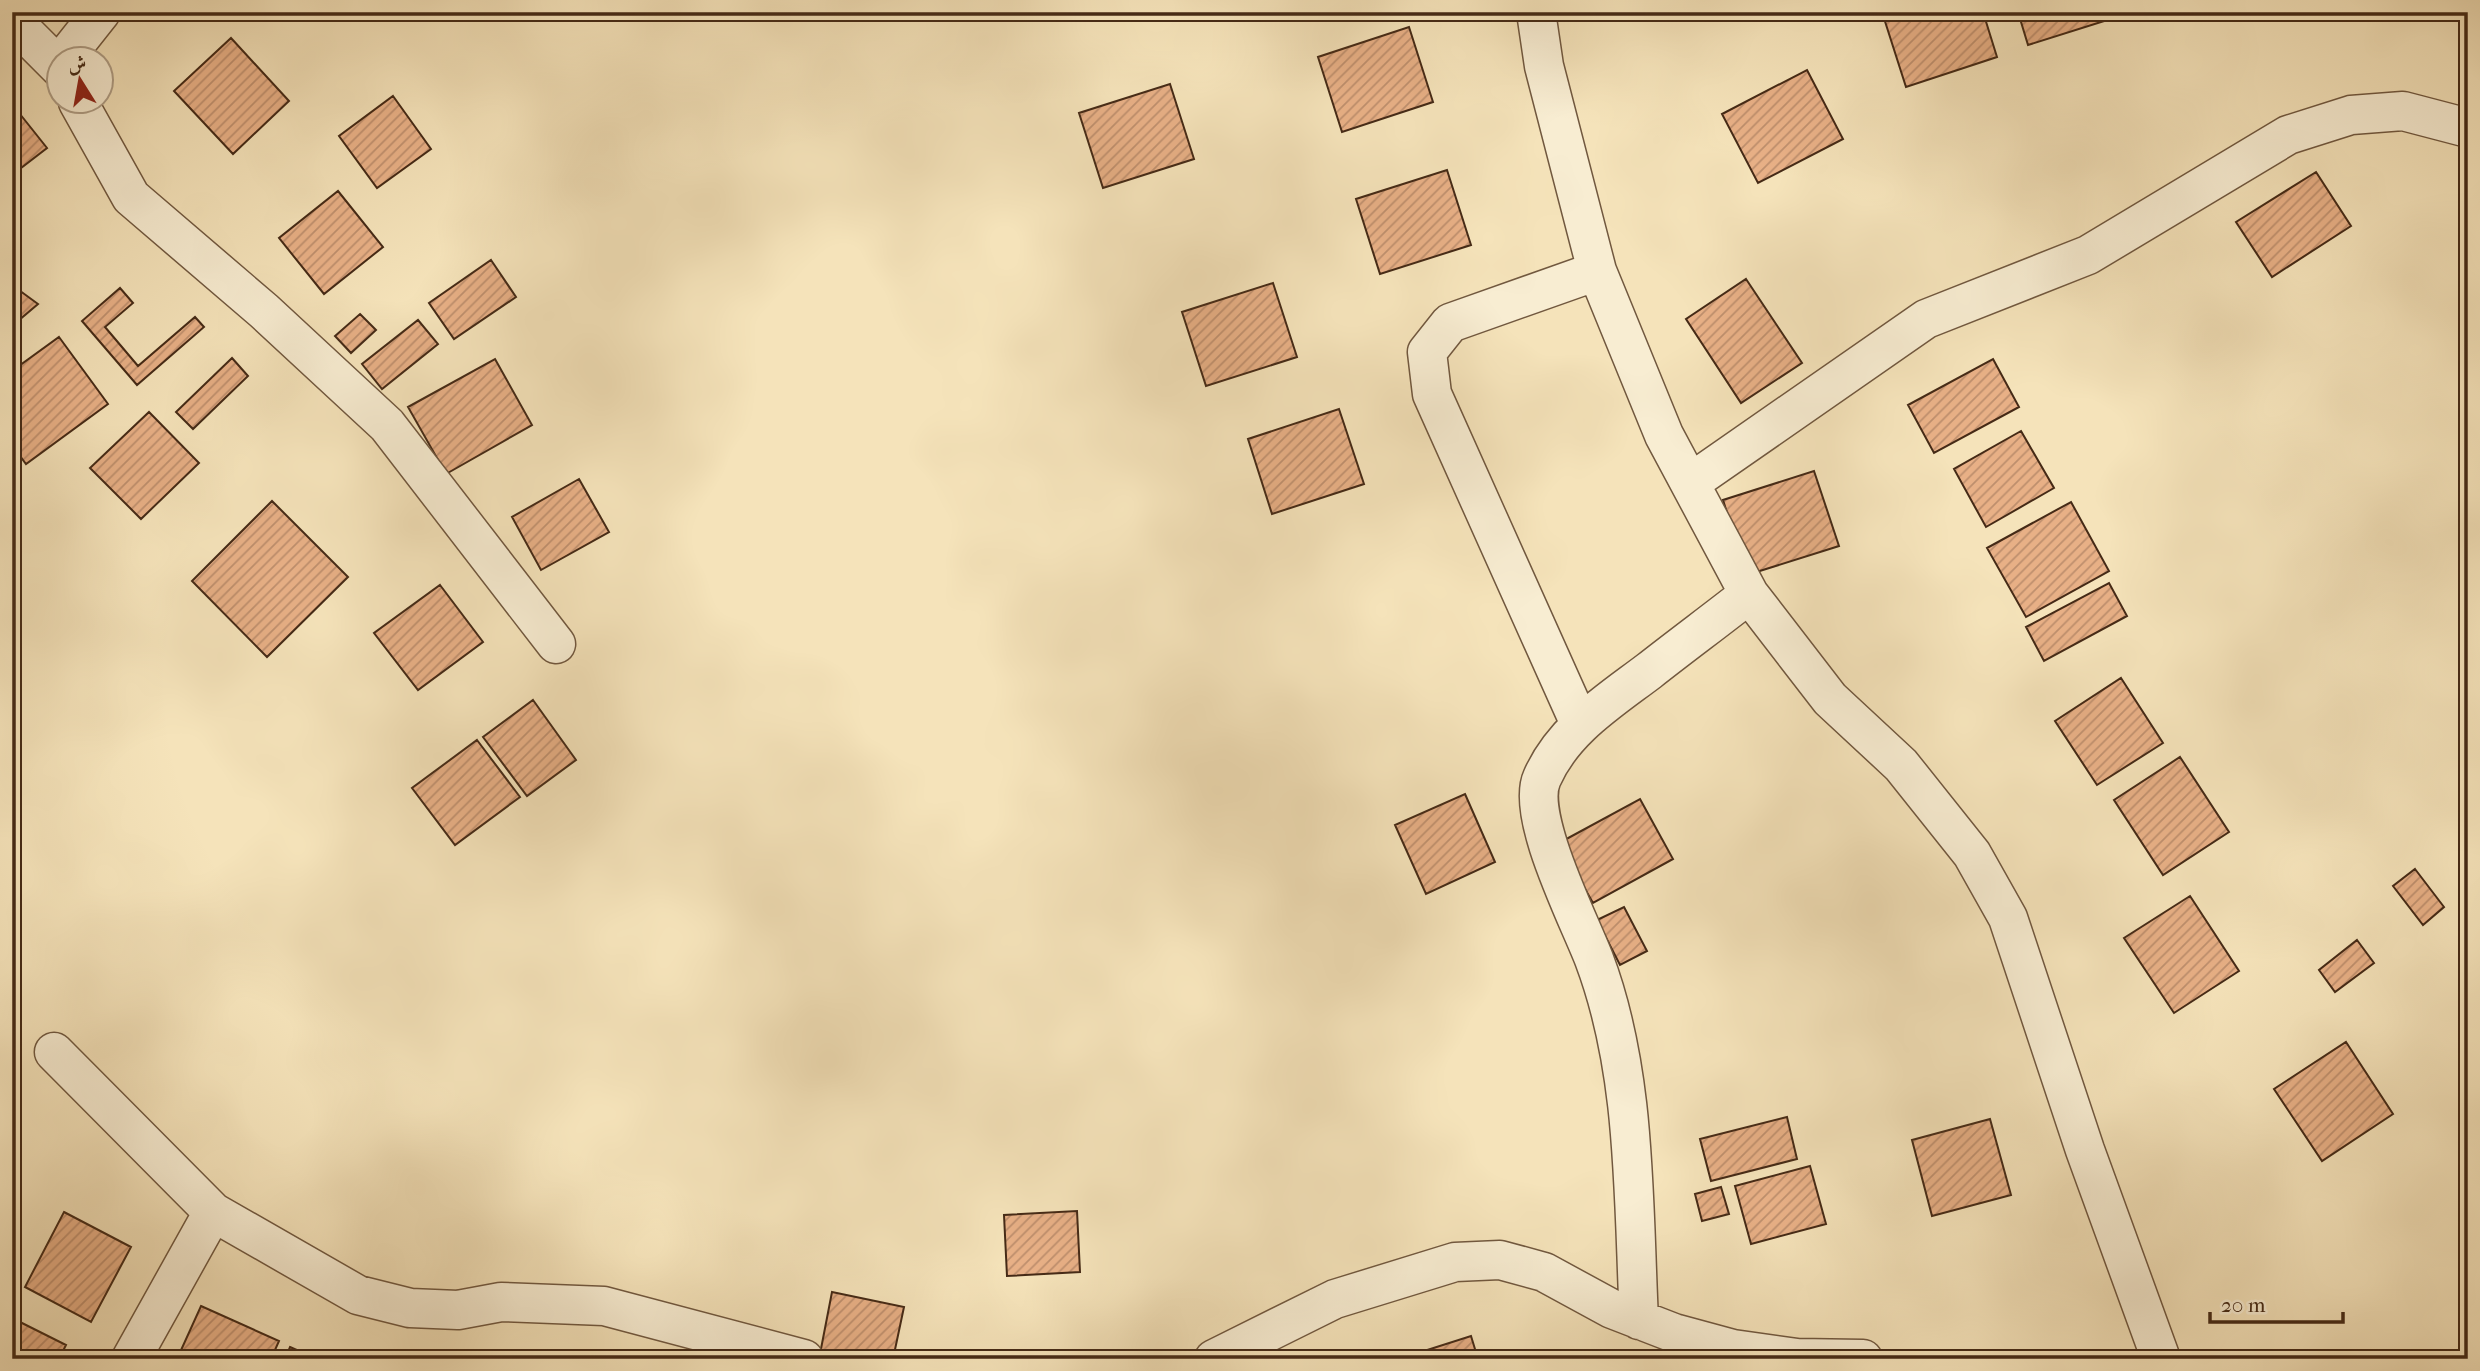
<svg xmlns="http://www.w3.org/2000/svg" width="2480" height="1371" font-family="'IM FELL French Canon',Amiri,serif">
<defs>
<pattern id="building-hatch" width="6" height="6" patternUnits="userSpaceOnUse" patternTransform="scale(1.75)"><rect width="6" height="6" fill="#e8b086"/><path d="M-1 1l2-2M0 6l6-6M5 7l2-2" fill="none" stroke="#be8f6d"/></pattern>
</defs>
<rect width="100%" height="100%" fill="#f5e3ba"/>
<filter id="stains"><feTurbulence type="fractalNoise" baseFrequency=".00286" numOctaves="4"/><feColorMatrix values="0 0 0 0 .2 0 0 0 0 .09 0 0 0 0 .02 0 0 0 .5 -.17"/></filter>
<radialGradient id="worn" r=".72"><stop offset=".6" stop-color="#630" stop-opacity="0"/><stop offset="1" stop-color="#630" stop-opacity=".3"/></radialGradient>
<path fill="url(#building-hatch)" stroke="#452a16" stroke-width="2" d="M1882 12H1983L1997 57 1906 87Z
M2018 12H2119L2120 16 2028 45Z
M1409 27 1433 102 1342 132 1318 57Z
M231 38 289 101 233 154 174 91Z
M1807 70 1843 139 1758 183 1722 114Z
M1170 84 1194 159 1103 188 1079 113Z
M393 96 431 149 377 188 339 136Z
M12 104 47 148 12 175Z
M1447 170 1471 245 1380 274 1356 199Z
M2316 172 2351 226 2272 277 2236 222Z
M338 191 383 247 324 294 279 238Z
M491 260 516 297 454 339 429 303Z
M1746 279 1802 363 1741 403 1686 319Z
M1273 283 1297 357 1206 386 1182 312Z
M12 285 38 304 12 326Z
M120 288 133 303 105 327 138 366 195 317 204 327 137 385 82 321Z
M360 314 376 330 351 353 335 336Z
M418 320 438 344 382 389 362 364Z
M59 337 108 404 26 464 12 445V371Z
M232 358 248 376 193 429 176 412Z
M495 359 532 425 446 474 408 407Z
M1993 359 2019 407 1934 453 1908 405Z
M1339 409 1364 484 1272 514 1248 439Z
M149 412 199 463 141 519 90 468Z
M2021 431 2054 488 1986 527 1954 469Z
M1814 471 1839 546 1747 575 1723 500Z
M579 479 609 532 541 570 512 517Z
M272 501 348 577 267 657 192 581Z
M2071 502 2109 571 2026 617 1987 548Z
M2109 583 2127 616 2044 661 2026 627Z
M440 585 483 642 418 690 374 633Z
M2121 678 2163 743 2097 785 2055 721Z
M533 700 576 760 527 796 483 737Z
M477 740 520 797 455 845 412 788Z
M2180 757 2229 832 2163 875 2114 800Z
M1465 794 1495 862 1426 894 1395 825Z
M1640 799 1673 859 1593 903 1559 843Z
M2415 869 2444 907 2423 925 2393 886Z
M2190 896 2239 971 2174 1013 2124 938Z
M1624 907 1647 951 1620 965 1597 920Z
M2357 940 2374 963 2335 992 2319 970Z
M2346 1042 2393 1114 2322 1161 2274 1089Z
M1787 1117 1797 1159 1711 1181 1700 1139Z
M1990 1119 2011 1195 1932 1216 1912 1140Z
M1810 1166 1826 1224 1751 1244 1735 1186Z
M1721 1187 1729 1214 1702 1221 1695 1194Z
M1077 1211 1080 1272 1007 1276 1004 1215Z
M64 1212 131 1247 91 1322 25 1287Z
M832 1292 904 1307 893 1359H845L820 1354Z
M201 1306 279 1341 271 1359H177Z
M12 1318 66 1345 59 1359H12Z
M1471 1336 1478 1359H1399Z
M290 1347 317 1359H285Z"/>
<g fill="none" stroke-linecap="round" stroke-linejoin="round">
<g stroke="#71583f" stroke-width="41">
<path id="minor" d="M1536 12 1544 66 1597 271 1664 435 1749 594 1830 699 1901 765 1972 854 2008 918 2085 1150 2161 1359
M12 20 60 68
M63 60 101 12
M78 102 131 197 264 311 387 425 556 644
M1690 483 1926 319 2088 255 2288 135 2351 115 2403 111 2468 128
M1580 724 1432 394 1427 352 1450 323 1597 271
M54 1052 213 1212 358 1295 410 1308 458 1310 501 1302 604 1306 804 1359
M1639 1320C1633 1199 1637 1073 1594 959 1579 920 1525 815 1542 778 1563 730 1608 702 1649 671 1682 645 1716 620 1749 594
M131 1359 213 1212
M1214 1359 1335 1299 1455 1262 1500 1260 1544 1272 1612 1309 1674 1333 1733 1349 1797 1358 1863 1359"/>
</g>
<use href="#minor" stroke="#f8edd2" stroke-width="38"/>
</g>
<rect width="2480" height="1371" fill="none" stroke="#f5e3ba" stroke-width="42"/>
<rect x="14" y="14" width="2452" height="1343" fill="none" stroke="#452a16" stroke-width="3.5"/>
<rect x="21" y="21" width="2438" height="1329" fill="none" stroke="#452a16" stroke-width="2"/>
<g transform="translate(80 80) rotate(349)"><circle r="33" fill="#f8edd2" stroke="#b09f87" stroke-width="2"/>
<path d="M0-5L12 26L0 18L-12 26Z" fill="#8f2418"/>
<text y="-10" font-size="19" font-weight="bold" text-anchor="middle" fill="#452a16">ش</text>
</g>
<path d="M2210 1312v10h133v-10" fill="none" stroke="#452a16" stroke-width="3.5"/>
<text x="2221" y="1312" font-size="21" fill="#452a16" stroke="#f8edd2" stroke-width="5" paint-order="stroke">20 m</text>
<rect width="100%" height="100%" filter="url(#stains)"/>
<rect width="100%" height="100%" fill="url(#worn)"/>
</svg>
